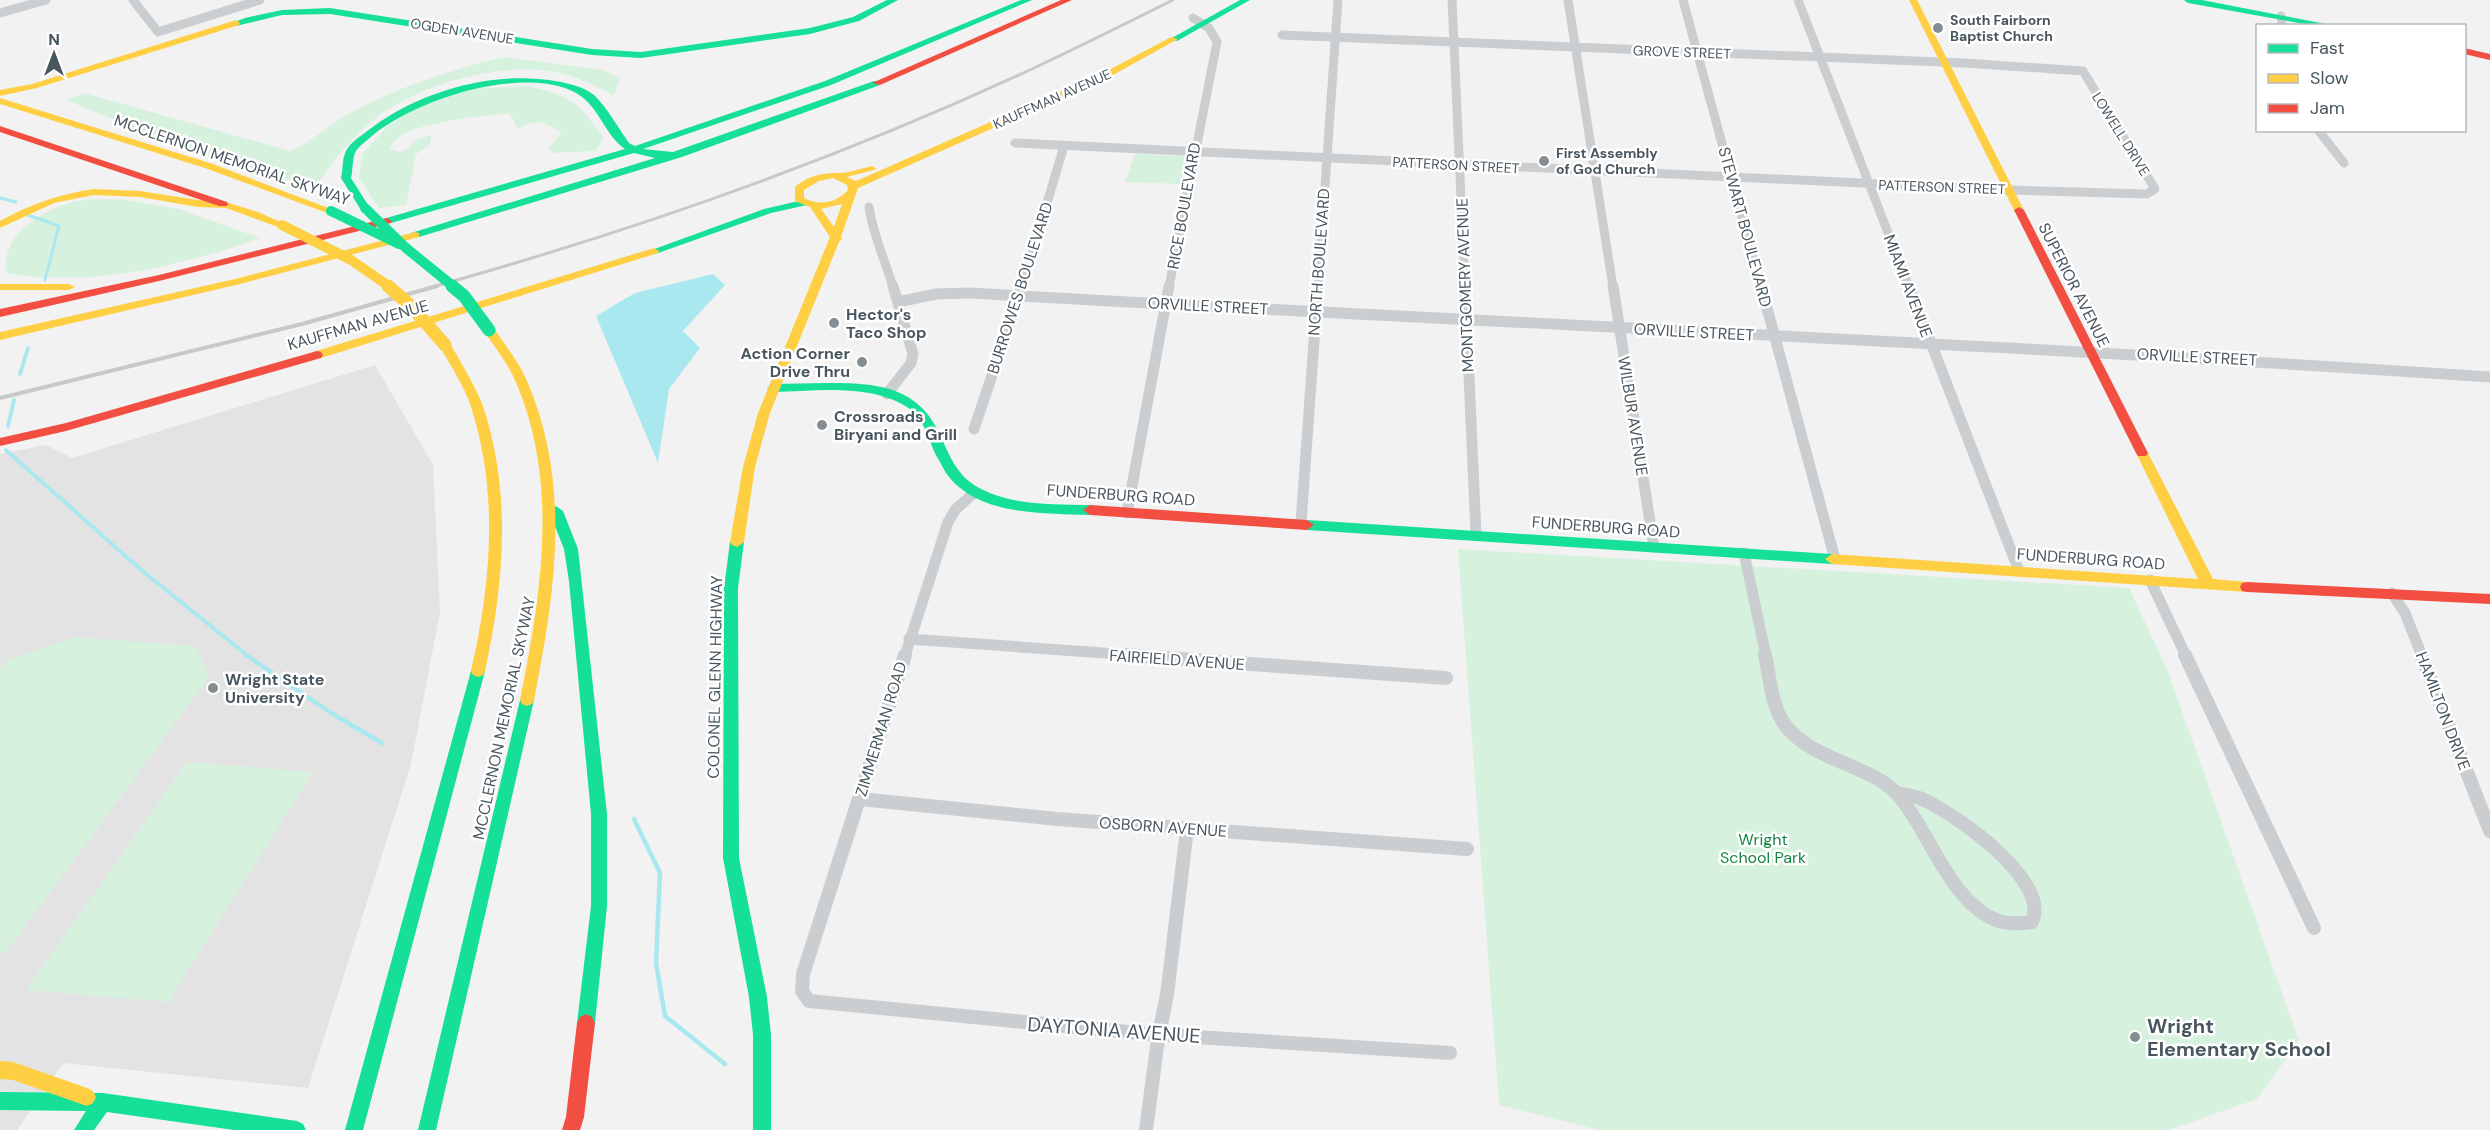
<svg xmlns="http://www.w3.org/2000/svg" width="2490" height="1130" font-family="'DM Sans',sans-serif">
<rect width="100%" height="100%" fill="#f2f2f2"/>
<path fill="#e4e3e4" d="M375 365 433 465 440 612 411 764 308 1088 63 1063 17 1130H0V454L46 445 72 458Z"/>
<path fill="#d6f1de" d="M504 57 603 70 620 78 614 96C598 87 582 79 564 74 507 59 423 83 377 117 354 135 335 158 319 182L280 180 179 146 66 100 84 93 290 151C312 142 328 125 348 114 398 87 450 70 504 57Z
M528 86C573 97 577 101 604 138L595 151 552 153 548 149 561 133C544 120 535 119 518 129L509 113C483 117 398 121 390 149L399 152 410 148 413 141 431 135 430 145 416 154 406 205 379 208 359 178 362 154 388 126 422 105 472 89Z
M1135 154 1184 156 1182 184 1125 182Z
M120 199 179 209 260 238C181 266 90 288 6 273 0 232 48 207 78 201 91 198 107 200 120 199Z
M1458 549 2129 588 2167 669 2299 1041 2257 1099 2169 1130H1599L1499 1105Z
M74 637 195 646 210 676 6 952 0 953V669L8 660Z
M187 762 313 772 168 1002 26 990Z"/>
<path fill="#aae8f0" d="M713 274 725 285 683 331 700 348 669 389 658 463 596 316 635 293Z"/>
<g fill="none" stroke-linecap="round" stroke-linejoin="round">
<path stroke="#aae8f0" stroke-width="3" d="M0 198 16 202
M28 215 59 226 45 280"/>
<path stroke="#aae8f0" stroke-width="4" d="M20 374 28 348
M8 426 14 400
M6 450 140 569 248 656"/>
<path stroke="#aae8f0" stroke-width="4.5" d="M246 655 331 713 382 743
M634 819 660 873 656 963 665 1016 725 1064"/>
<path stroke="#cbced0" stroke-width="9" d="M133 0 158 32 260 0
M1452 0 1465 287
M1568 0 1613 287
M1683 0 1761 287
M1798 0 1909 287
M0 13 46 0
M2281 16 2282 26
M2318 130 2344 163
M1015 143 2008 190 2147 194 2155 189 2083 71 1964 63 1282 35
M869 207C873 235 885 260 893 287
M1022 287 1064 146
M1169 287 1217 42 1209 28 1193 18
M1318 287 1338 0"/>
<path stroke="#cbced0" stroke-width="11" d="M1465 286 1476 534
M1613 286 1654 547
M1761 286 1835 559
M1909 286 2019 571
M898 302 936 294 969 293C1476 322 1983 343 2490 377
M887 394 911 363 913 354 893 286
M974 429 1022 286
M1127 513 1169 286
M1301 523 1318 286
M1744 553 1766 656
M2150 580 2186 656
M2392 593 2405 613 2422 656
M909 639 1146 656
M905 656 948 522 956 509 975 492"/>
<path stroke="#cbced0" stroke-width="14" d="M905 655 803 974 802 991 809 1001 1148 1034 1450 1053
M1125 655 1446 678
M1765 655C1770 677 1771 706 1785 725 1812 761 1872 765 1898 795 1929 830 1949 901 1996 920 2008 925 2020 923 2032 922 2051 881 1957 815 1924 800 1916 796 1906 795 1897 793
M2185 655 2314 928
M2421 655 2490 831
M860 799 1057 819 1467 849
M1146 1130 1158 1039 1167 995 1187 829"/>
<path fill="#16e098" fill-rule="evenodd" d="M887 0H898L859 21 810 34 641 58 592 55 330 14 282 15 236 26 232 23 245 18 282 10 330 8 592 49 641 52 810 28 853 17Z
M1021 0H1032L831 85 643 149 673 152 874 81H880V85L682 157 419 237H411L410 235 411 233 655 158 634 153 391 223H383V219L625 149C600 131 600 100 565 88 509 70 417 100 373 135 368 140 360 145 356 151 352 158 353 170 351 178L370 208 369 210H361L341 178C343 169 342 159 346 151 350 143 359 137 366 132 416 92 492 70 555 81 568 83 584 87 594 95 606 106 619 129 629 143L635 146 825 81Z
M1240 0H1250L1177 41 1170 39Z
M2184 0H2202L2336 26H2315L2188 3Z
M803 200 808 203 807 205 771 213 658 253 654 254 649 251 764 209Z
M826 383C876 383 919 385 941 437 949 455 957 474 974 485 1008 506 1051 504 1090 505L1097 510 1090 515C1044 513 981 516 949 477 944 471 941 463 937 457 928 440 925 418 907 407 869 383 816 391 773 392L767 388 773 384Z
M556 506 563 511 578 549 607 814V906L595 1023 592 1029 586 1032 580 1029 577 1023 591 906V814L569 581 564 549 549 511Z
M1307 520 1832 554 1839 559 1832 564 1307 530 1300 525Z
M737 537 744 542 738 588 739 858 767 997 771 1035V1130H753V1035L749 997 723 858 724 588 730 542Z
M478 665 483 667 485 671 363 1130H345L471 671 473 667Z
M527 694 532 696 534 700 436 1130H418L520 700 522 696Z
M0 1092 103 1093 297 1121 303 1124 306 1130H234L107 1112 94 1130H74L86 1111 0 1110Z"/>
<path fill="#ffcf43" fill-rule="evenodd" d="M1909 0H1917L2024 210 2023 212H2015Z
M236 20 240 23 239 25 37 88 0 96V90L32 84Z
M1171 37 1178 39 1113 75 858 188 841 237 842 239 839 242 770 413 755 467 744 542 737 547 732 545 730 542 743 467 758 413 830 237 810 207 795 201V187C809 175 823 173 839 173 850 173 862 168 872 166L877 169 847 177 856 181 1107 71ZM833 178 847 185 848 190C836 203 820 206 804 198V190L819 181ZM842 204 834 227 821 209Z
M0 98 213 164 336 211 335 213H327L205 168 0 104Z
M94 189 140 191 198 200 226 202 258 212 287 225 282 228 278 227 226 208 198 207 140 197 94 195 54 203 0 228V221C31 204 60 194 94 189Z
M415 232 419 233V237L236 285 0 340V332L235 279Z
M654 248 659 251 658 253 321 358H313L311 355 313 352Z
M0 284H69L75 287 69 290H0Z
M489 326 493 327C505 345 519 362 527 381 572 485 555 593 534 700L532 704 527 706 522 704 520 700C541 594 560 483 515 380 507 362 494 346 483 330Z
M445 341 451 345C462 365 475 385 483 406 512 493 504 584 485 671L483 675 478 677 473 675 471 671C491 584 499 493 471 407 464 385 450 365 439 345Z
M2142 449 2148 453 2213 579 2247 582 2252 583 2254 587 2252 591 2247 592 1832 564 1825 559 1832 554 2198 579 2136 453Z
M0 1061 13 1062 87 1088 93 1091 96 1097 93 1103 87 1106 13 1080 0 1079Z"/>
<path fill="#f24e42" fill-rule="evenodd" d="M1061 0H1072L880 85 872 83Z
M2464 48 2490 54V60L2464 54Z
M0 126 227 202 228 204 227 206H219L0 132Z
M2019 207 2024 210 2148 453 2146 456H2138L2136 453 2014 210Z
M387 218 392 221 391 223 159 281 0 317V309L159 275Z
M317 351 321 352 323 355 321 358 66 431 0 446V438L66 423Z
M1090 505 1307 520 1314 525 1307 530 1090 515 1083 510Z
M2247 582 2490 594V604L2247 592 2242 591 2240 587 2242 583Z
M586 1014 592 1017 595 1023 584 1117 580 1130H562L566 1117 577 1023 580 1017Z"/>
<path stroke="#c7c8ca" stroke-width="3" d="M432 287C637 230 841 158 1034 68 1081 46 1127 23 1173 0"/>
<path stroke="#c7c8ca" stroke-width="4" d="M0 398 302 324 437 286"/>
<path stroke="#16e098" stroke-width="10" d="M365 208 406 248 454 287
M331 211 399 244"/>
<path stroke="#16e098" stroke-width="13" d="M452 286 464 296 489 330"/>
<path stroke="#ffcf43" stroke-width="10" d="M282 225 351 260 390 287"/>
<path stroke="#ffcf43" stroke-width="13" d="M388 286 411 306 445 345"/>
</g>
<g fill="#848d92" stroke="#fff" stroke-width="2">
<circle cx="1938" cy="28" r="6"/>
<circle cx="1544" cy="161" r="6"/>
<circle cx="834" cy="323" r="6"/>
<circle cx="862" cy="362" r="6"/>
<circle cx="822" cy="425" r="6"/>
<circle cx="213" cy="688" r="6"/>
<circle cx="2135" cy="1037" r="6"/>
</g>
<g text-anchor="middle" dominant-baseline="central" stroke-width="5" stroke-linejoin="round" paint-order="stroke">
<g font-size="14" font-weight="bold" fill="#48565f" stroke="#fff" text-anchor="start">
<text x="1950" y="20">South Fairborn<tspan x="1950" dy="16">Baptist Church</tspan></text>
<text x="1556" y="153">First Assembly<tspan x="1556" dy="16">of God Church</tspan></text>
</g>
<g font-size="14" fill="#48565f" stroke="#fff">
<text transform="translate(462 31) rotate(9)">OGDEN AVENUE</text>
<text transform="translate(1682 52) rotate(2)">GROVE STREET</text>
<text transform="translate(1052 99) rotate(-24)">KAUFFMAN AVENUE</text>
<text transform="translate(2121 134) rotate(58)">LOWELL DRIVE</text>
<text transform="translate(1456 165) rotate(3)">PATTERSON STREET</text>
<text transform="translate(1942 187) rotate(2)">PATTERSON STREET</text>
</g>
<g font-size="16" fill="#48565f" stroke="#fff">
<text transform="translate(232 160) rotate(19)">MCCLERNON MEMORIAL SKYWAY</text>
<text transform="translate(1184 206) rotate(-80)">RICE BOULEVARD</text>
<text transform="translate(1745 227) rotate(75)">STEWART BOULEVARD</text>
<text transform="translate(1319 262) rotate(-86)">NORTH BOULEVARD</text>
<text transform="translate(1465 285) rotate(-92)">MONTGOMERY AVENUE</text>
<text transform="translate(2074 285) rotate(63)">SUPERIOR AVENUE</text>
<text transform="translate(1908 286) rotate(69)">MIAMI AVENUE</text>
<text transform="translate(1020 288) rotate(-72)">BURROWES BOULEVARD</text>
<text transform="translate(1208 306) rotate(3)">ORVILLE STREET</text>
<text transform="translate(358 325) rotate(-16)">KAUFFMAN AVENUE</text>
<text transform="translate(1694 332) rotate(3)">ORVILLE STREET</text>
<text transform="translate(2197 357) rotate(3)">ORVILLE STREET</text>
<text transform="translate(1633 416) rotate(81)">WILBUR AVENUE</text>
<text transform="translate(1121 495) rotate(4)">FUNDERBURG ROAD</text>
<text transform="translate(1606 527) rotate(4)">FUNDERBURG ROAD</text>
<text transform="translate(2091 559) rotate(4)">FUNDERBURG ROAD</text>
<text transform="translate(1177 660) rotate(4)">FAIRFIELD AVENUE</text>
<text transform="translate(715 677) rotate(-89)">COLONEL GLENN HIGHWAY</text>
<text transform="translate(2443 711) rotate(69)">HAMILTON DRIVE</text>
<text transform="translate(504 718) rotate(-78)">MCCLERNON MEMORIAL SKYWAY</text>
<text transform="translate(881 729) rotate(-73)">ZIMMERMAN ROAD</text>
<text transform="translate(1163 827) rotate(4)">OSBORN AVENUE</text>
</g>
<g font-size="16" font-weight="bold" fill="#48565f" stroke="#fff" text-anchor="start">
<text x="846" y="314">Hector's<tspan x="846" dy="18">Taco Shop</tspan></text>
<text x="850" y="353" text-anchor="end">Action Corner<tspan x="850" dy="18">Drive Thru</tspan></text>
<text x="834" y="416">Crossroads<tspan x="834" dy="18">Biryani and Grill</tspan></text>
<text x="225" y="679">Wright State<tspan x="225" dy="18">University</tspan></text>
</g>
<g font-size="16" fill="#158542" stroke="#fff">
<text x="1763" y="839">Wright<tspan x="1763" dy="18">School Park</tspan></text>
</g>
<g font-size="20" font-weight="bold" fill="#48565f" stroke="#fff" text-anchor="start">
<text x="2147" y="1026">Wright<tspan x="2147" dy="23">Elementary School</tspan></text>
</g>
<g font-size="20" fill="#48565f" stroke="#fff">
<text transform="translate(1114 1030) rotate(4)">DAYTONIA AVENUE</text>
</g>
</g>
<rect x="2256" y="24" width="210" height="108" fill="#ffffff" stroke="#b6bbbf" stroke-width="1.5"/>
<rect x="2268" y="44" width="30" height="9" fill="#16e098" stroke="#b6bbbf" stroke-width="1.5"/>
<text x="2310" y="54" font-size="18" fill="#48565f">Fast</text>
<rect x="2268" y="74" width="30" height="9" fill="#ffcf43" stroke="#b6bbbf" stroke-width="1.5"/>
<text x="2310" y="84" font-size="18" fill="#48565f">Slow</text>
<rect x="2268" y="104" width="30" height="9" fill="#f24e42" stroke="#b6bbbf" stroke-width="1.5"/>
<text x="2310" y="114" font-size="18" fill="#48565f">Jam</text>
<g transform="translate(54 54)" stroke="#ffffff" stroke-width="4.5" paint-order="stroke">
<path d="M0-4.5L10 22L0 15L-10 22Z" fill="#48565f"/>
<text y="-9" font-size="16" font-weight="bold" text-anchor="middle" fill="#48565f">N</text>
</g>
</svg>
